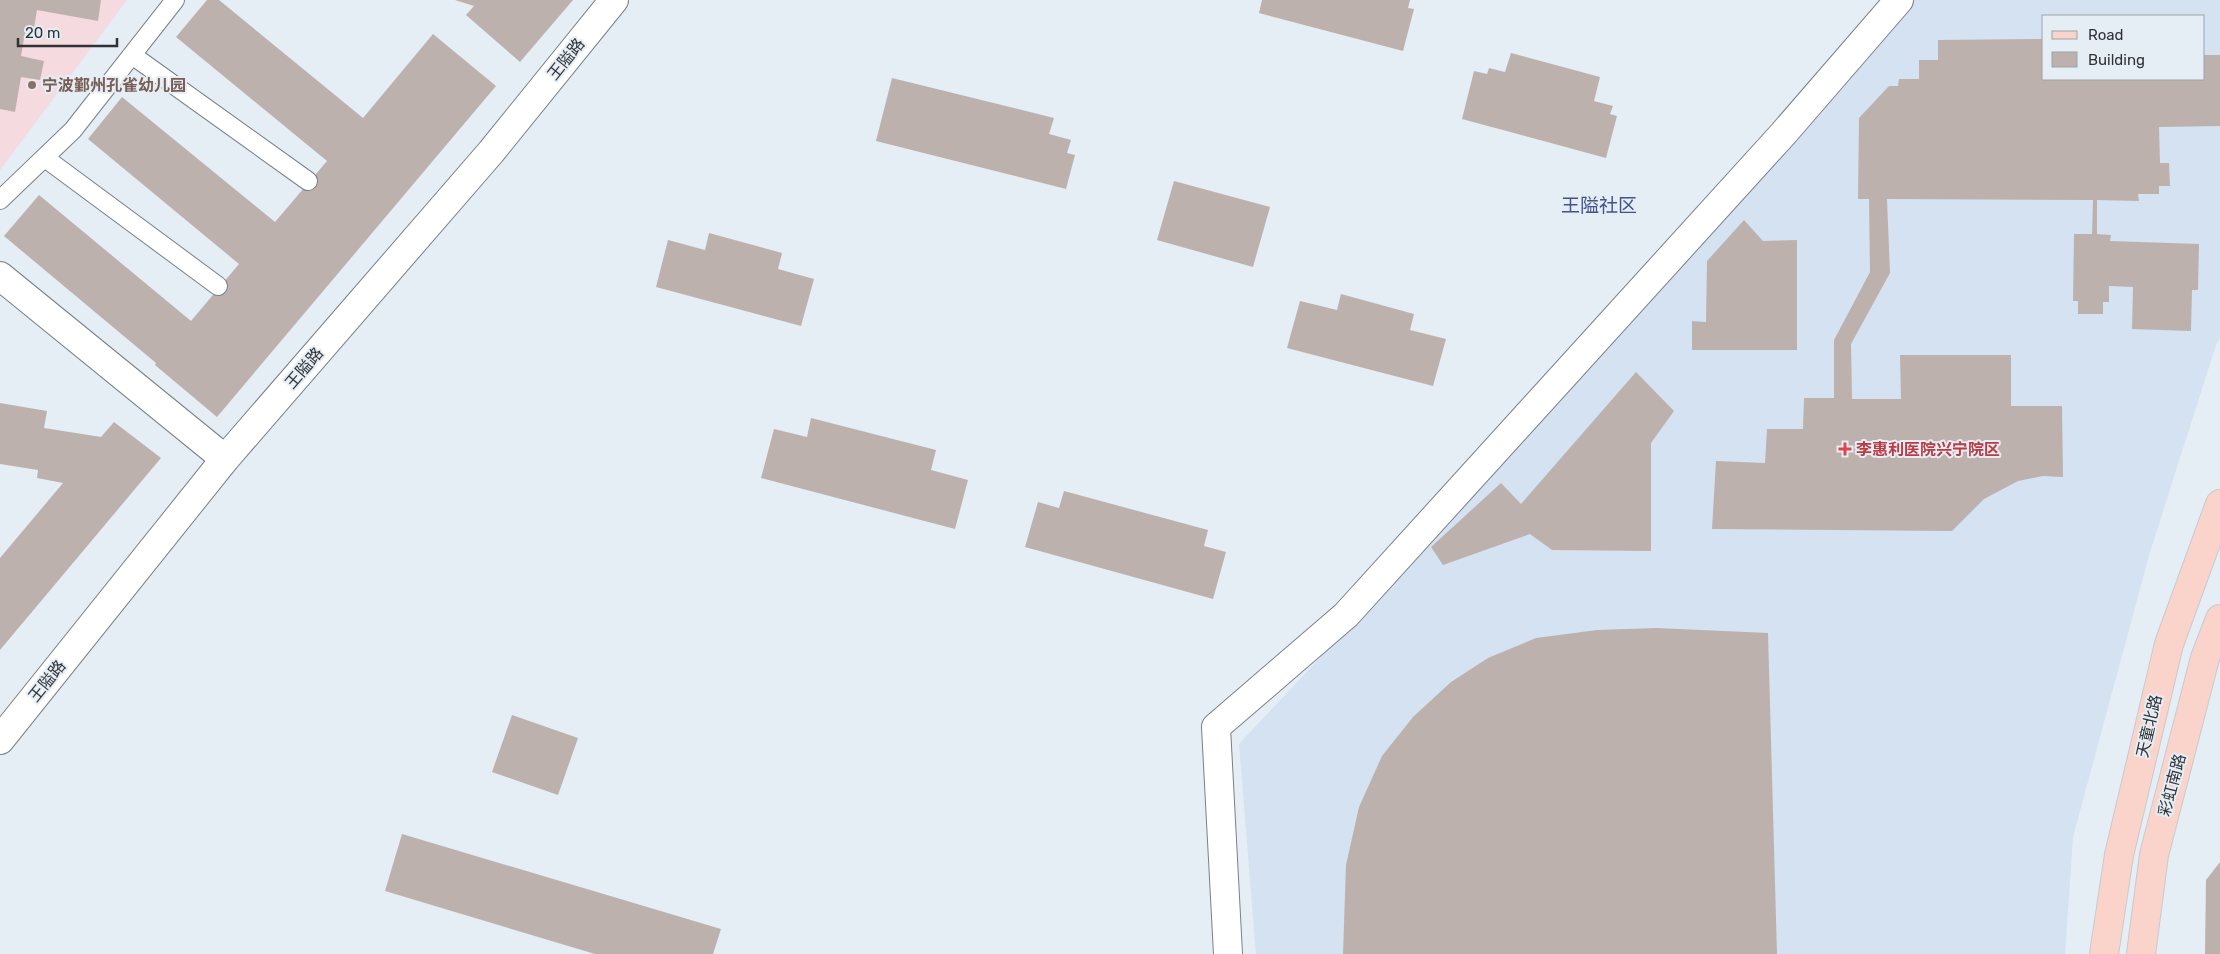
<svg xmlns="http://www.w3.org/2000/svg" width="2220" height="954" font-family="Rubik,'Noto Sans SC',sans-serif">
<rect width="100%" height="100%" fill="#e5edf5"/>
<path fill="#d5e2f1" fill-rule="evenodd" d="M1907 0H2220V338L2216 345 2150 552 2073 837 2065 954H1256L1239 744 1348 628ZM2044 16H2204V79H2044Z"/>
<path fill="#f5dadf" d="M0 0H127L0 170Z"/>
<path fill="#bdb1ae" d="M0 0H101L98 21 37 10 34 28 26 27 21 56 44 61 40 80 21 77 15 112 0 109Z
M207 0H219L363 118 433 34 496 86 217 417 155 365 156 363 4 236 39 195 191 321 239 264 88 139 122 97 275 222 327 161 176 37Z
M455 0H573L520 62 466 15 474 6Z
M1262 0H1410L1408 8 1414 9 1403 51 1259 13Z
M2044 39V79H2204V55H2220V126L2159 127 2160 163H2169L2170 186H2159V194H2138L2139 201 2097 200V234L2111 235 2110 241 2199 244 2198 290H2192L2191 331 2132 329 2133 287 2109 286V302H2103V314H2078V301H2073L2074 234H2092L2093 200 1887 199 1890 273 1851 344 1852 399H1901L1900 355H2011V406H2062L2063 477 2043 476 2018 481 1984 499 1952 531 1712 529 1716 461 1765 463 1767 429H1803L1804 398H1834V340L1870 272 1869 199H1858L1859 118 1889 86H1898L1899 79H1919V60H1938V40Z
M1511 53 1600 77 1594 101 1613 106 1610 114 1617 116 1606 158 1462 119 1474 71 1487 74 1489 68 1505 72Z
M892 78 1054 118 1049 134 1071 140 1067 153 1075 155 1066 189 876 141Z
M1174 181 1270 207 1253 267 1157 240Z
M1744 220 1763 241 1797 240V350H1692V321L1706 322 1707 261Z
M709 233 782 253 778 269 814 279 801 326 656 287 668 240 705 250Z
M1341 294 1414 314 1410 330 1446 339 1433 386 1287 348 1300 301 1337 310Z
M1636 372 1674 411 1651 443V551L1552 550 1530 534 1443 565 1431 547 1501 483 1521 504Z
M0 403 47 411 44 428 101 437 114 422 161 458 0 650V558L63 483 37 478 38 470 0 464Z
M811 418 936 450 931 470 968 480 955 529 761 478 774 429 807 437Z
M1064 491 1208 530 1204 546 1226 552 1213 599 1025 547 1038 502 1059 508Z
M1657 628 1768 633 1777 954H1343L1346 865 1359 807 1382 756 1413 717 1451 682 1488 658 1536 638 1597 630Z
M512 715 578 738 558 795 492 772Z
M402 834 721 929 713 954H595L385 891Z
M2220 862V954H2205L2206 880Z"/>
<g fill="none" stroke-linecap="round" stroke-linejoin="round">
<g stroke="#798088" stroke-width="20">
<path id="lane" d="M132 55 308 181
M45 158 218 286
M0 200 73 130 175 0"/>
</g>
<g stroke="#798088" stroke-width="30">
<path id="street" d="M0 276 225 459
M1228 954 1216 727 1346 615 1783 134 1899 0"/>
</g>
<g stroke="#798088" stroke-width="30">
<path id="secondary" d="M0 740 225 459 491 152 614 0"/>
</g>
<g stroke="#c9cacb" stroke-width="30">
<path id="primary" d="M2104 954 2119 855 2169 644 2220 504
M2141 954 2154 855 2205 658 2220 619"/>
</g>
<use href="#lane" stroke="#fff" stroke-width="18"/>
<use href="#street" stroke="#fff" stroke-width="28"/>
<use href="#secondary" stroke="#fff" stroke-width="28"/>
<use href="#primary" stroke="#fad3cb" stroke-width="28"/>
</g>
<circle fill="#8d6e63" stroke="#e5edf5" stroke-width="2" cx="32" cy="85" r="5"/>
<path fill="#e0444e" stroke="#e5edf5" stroke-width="2" d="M1842.5 441.5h5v5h5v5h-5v5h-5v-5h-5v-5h5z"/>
<g text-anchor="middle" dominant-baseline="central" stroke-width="4" stroke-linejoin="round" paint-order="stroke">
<g font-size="16" fill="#303336" stroke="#e5edf5">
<text transform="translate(566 59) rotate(-51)">王隘路</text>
<text transform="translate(304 368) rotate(-49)">王隘路</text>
<text transform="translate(47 681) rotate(-51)">王隘路</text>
<text transform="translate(2149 726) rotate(-77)">天童北路</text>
<text transform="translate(2172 785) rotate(-75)">彩虹南路</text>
</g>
<g font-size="16" font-weight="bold" fill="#785e54" stroke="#e5edf5" text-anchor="start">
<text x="42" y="85">宁波鄞州孔雀幼儿园</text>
</g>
<g font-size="16" font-weight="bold" fill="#be3a42" stroke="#e5edf5" text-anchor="start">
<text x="1856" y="449">李惠利医院兴宁院区</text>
</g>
<g font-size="19" fill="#44538f" stroke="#e5edf5">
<text x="1599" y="205">王隘社区</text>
</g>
</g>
<rect x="2042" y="15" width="162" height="65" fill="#e5edf5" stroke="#9da3a9"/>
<rect x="2052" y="31" width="25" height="8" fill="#fad3cb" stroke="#9da3a9"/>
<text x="2088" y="40" font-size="15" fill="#303336">Road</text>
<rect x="2052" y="52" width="25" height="15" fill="#bdb1ae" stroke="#9da3a9"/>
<text x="2088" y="65" font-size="15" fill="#303336">Building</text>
<path d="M18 38v8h99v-8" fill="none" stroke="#303336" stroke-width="2.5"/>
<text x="25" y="38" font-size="15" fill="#303336" stroke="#e5edf5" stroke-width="4" paint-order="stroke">20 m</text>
</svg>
